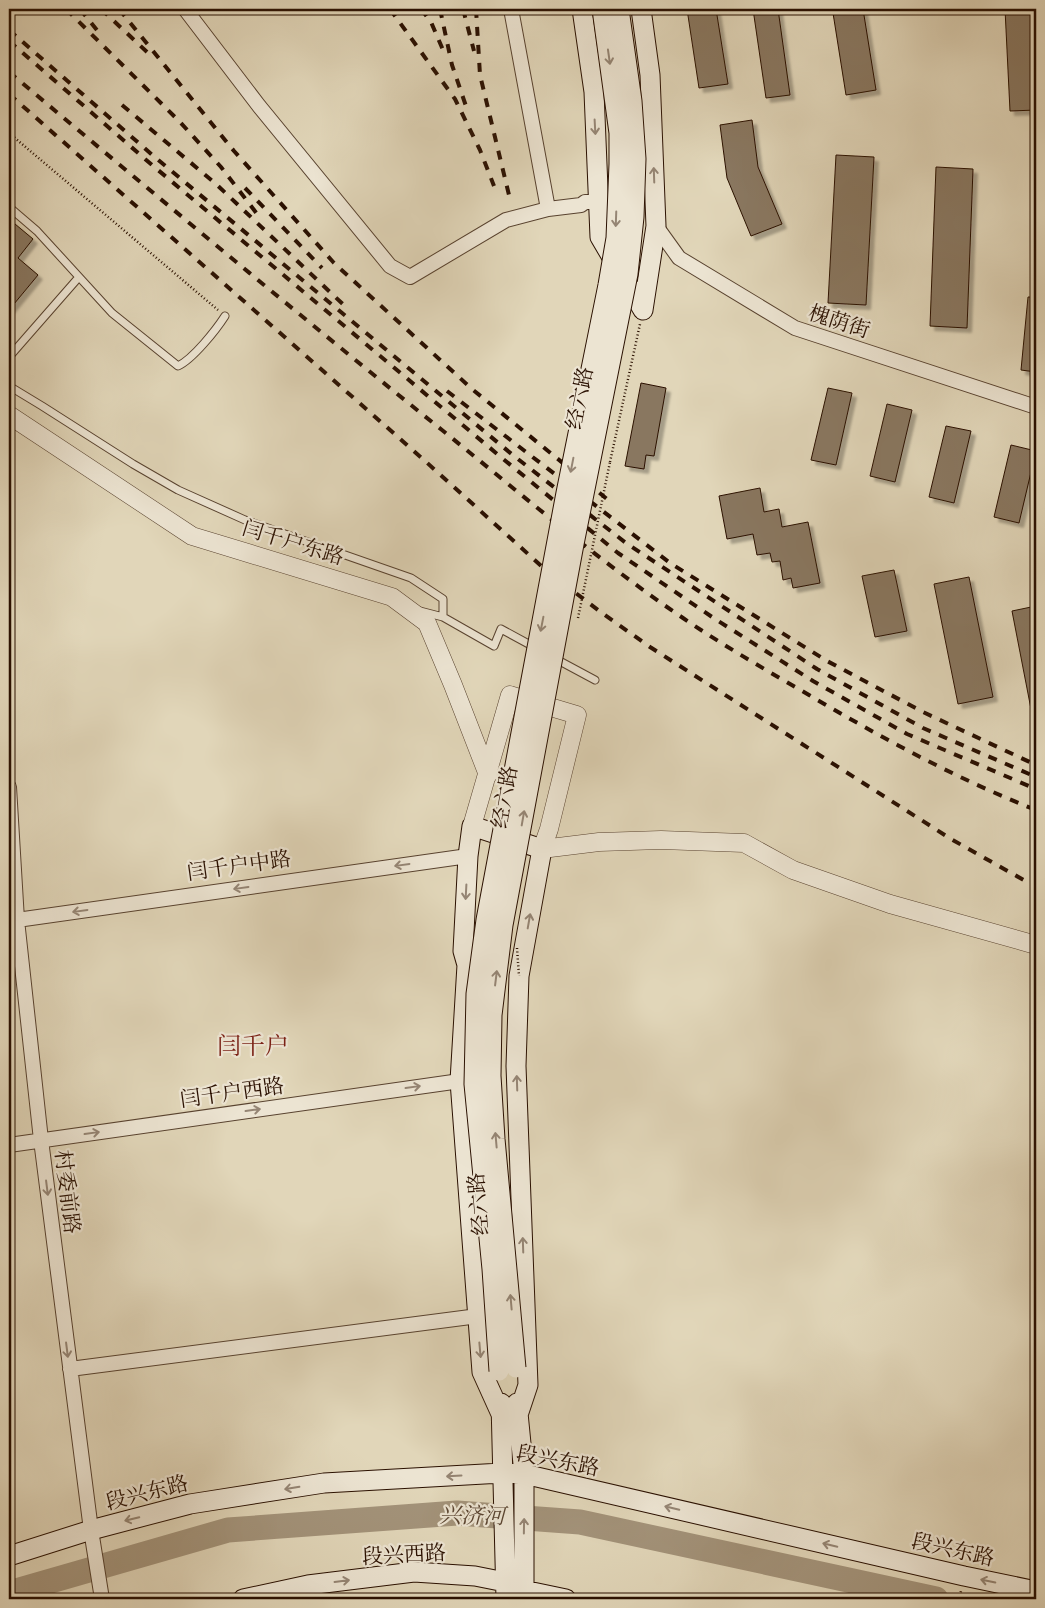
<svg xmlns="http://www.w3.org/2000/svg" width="1045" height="1608" font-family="Cardo,'Noto Serif SC',serif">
<defs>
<filter id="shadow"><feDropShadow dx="4.5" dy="4.5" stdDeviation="1" flood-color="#0004"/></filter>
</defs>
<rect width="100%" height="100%" fill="#e1d6b9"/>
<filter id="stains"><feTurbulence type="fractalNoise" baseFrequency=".004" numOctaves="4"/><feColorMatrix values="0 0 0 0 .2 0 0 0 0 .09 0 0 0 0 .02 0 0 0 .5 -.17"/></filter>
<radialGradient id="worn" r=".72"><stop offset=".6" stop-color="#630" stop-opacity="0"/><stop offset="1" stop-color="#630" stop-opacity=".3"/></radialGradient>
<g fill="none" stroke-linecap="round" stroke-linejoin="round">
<path stroke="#a3937a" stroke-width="25" d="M9 1593 228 1530 457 1513 580 1522 936 1599"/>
</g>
<path fill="#897761" stroke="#2a1001" filter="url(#shadow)" d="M687 9H716L728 84 699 88Z
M753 9H778L790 95 766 98Z
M863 9 876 90 846 95 833 13Z
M1005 9H1035L1036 110 1010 111Z
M752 120 758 167 782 224 751 236 727 178 720 125Z
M836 155 874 157 866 305 828 303Z
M936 167 973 169 967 328 930 326Z
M9 219 33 239 18 258 38 275 9 310Z
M1028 297H1036V372L1021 370Z
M641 383 666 388 654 456 646 455 644 469 625 466Z
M828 388 852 393 836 465 811 460Z
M887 404 912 410 895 482 870 476Z
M946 426 971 431 954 503 929 497Z
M1011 445 1036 451 1019 523 994 517Z
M760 488 764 512 779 509 782 527 808 522 820 583 793 588 791 578 783 580 780 561 772 562 770 553 757 555 753 534 727 539 719 496Z
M894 570 907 631 875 637 862 576Z
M969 577 993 697 958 704 934 584Z
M1036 606V708L1031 709 1012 611Z"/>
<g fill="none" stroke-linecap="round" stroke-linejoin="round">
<g stroke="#58422f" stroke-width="9">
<path id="service" d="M9 207 37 231 112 313 178 366C193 359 216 330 225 316
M9 357 79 277
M9 386 42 406 133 464 178 490 245 520 411 578 443 599V617L494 646 501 629 536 648
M420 611 443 617
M554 658 595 680"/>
</g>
<g stroke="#58422f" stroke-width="16">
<path id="minor" d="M185 9 259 106 390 266 410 277 506 220 548 209 581 205 585 202H598
M511 9 548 209
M656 226 679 258 795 328 1036 407
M9 787 17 920 41 1140 91 1530 102 1599
M17 920 468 856
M9 1145 460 1081
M70 1369 478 1316"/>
</g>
<g stroke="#58422f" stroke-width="19">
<path id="tertiary" d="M9 415 192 536 392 597 427 623 453 685 488 775
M472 826 510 695 577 715 549 829 542 849 599 842 661 840 744 843 793 870 890 904 1036 945"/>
</g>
<g stroke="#2a1001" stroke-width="21">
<path id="secondary" d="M582 9 594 92 600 237 643 310
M641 9 650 75 656 226 643 310
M501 1403 506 1599
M517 1403 524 1474V1599
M501 1414 482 1372 460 1081 467 965 463 951 468 856 472 826 542 849 519 976 516 1066 528 1385 518 1415
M9 1556 91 1530 190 1504 324 1483 502 1473 524 1474 964 1576 1036 1591
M243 1599 308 1585 414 1572 475 1576 505 1582 523 1590 566 1599"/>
</g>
<path stroke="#2a1001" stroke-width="2.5" stroke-dasharray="1 2.5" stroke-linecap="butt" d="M9 133 218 310
M610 462 640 324
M959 1599 961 1591"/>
<use href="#service" stroke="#ece4d2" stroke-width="7"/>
<use href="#minor" stroke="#ece4d2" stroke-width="14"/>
<use href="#tertiary" stroke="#ece4d2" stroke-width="18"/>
<use href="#secondary" stroke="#ece4d2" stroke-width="19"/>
<path stroke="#2a1001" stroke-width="4" stroke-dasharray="9 9" stroke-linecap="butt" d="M66 9 180 122 221 167 261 219
M80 9 100 34
M101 9 147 52
M119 9 234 151 334 263 472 389 607 499
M390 9 455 99 480 150 494 186
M421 9 431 22 443 50
M440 9 452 65 468 112
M463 9 474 51
M476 9 480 75 509 195
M9 30 157 159 514 456 626 543 817 669 923 728 1036 777
M9 41 152 165 502 458 618 553 715 619 813 681 907 734 1036 789
M9 72C152 192 296 313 442 430 521 494 599 561 683 618 724 646 766 670 809 695 882 738 957 779 1036 810
M9 94 424 460 548 572 602 613 650 647 951 839 1036 887
M122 105 216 184 349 310
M245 188 322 268
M447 391 670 563 827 661 923 712 1036 765"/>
<g stroke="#2a1001" stroke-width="21" stroke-linecap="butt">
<path id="secondary-bridge" d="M516 1368 495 1139 491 1076 492 1015 503 925 574 544 628 274 634 217 636 159 632 101 619 9
M499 1371 492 1269 474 1084 476 994 486 920 566 493 608 285 616 238 619 164V133L602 9"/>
</g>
<path stroke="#2a1001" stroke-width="2.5" stroke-dasharray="1 2.5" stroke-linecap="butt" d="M578 618 610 462
M517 948 519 976"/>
<use href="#secondary-bridge" stroke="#ece4d2" stroke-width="19"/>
</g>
<defs><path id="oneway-shaft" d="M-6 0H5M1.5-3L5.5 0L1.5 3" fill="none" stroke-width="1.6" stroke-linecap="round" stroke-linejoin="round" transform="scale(1.25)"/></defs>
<g stroke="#958574">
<use href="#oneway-shaft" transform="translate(609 57) rotate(82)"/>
<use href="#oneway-shaft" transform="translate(595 127) rotate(87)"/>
<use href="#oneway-shaft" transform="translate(654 175) rotate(-92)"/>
<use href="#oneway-shaft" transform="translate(616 219) rotate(92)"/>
<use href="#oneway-shaft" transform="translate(572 465) rotate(101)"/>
<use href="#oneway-shaft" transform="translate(542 624) rotate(101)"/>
<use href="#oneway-shaft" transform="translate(523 818) rotate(-80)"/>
<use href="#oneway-shaft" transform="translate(402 865) rotate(172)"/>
<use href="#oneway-shaft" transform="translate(241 888) rotate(172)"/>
<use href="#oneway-shaft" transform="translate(466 892) rotate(93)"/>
<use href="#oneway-shaft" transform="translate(80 911) rotate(172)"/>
<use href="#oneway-shaft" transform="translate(529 921) rotate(-80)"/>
<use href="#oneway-shaft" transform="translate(496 978) rotate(-83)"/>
<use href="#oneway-shaft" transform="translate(517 1083) rotate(-92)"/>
<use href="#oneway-shaft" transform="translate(413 1087) rotate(-8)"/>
<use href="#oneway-shaft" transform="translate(253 1110) rotate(-8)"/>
<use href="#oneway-shaft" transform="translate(92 1133) rotate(-8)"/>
<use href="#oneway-shaft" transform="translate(496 1140) rotate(-95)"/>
<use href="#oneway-shaft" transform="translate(47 1188) rotate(83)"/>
<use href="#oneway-shaft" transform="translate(523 1245) rotate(-92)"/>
<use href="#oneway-shaft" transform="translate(511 1302) rotate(-95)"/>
<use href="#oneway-shaft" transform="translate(67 1350) rotate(83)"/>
<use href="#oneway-shaft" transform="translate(480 1350) rotate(85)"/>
<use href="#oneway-shaft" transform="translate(454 1476) rotate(177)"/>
<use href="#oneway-shaft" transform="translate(292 1488) rotate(171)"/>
<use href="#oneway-shaft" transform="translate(672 1508) rotate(-167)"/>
<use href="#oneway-shaft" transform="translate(132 1519) rotate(166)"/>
<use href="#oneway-shaft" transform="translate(524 1526) rotate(-89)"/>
<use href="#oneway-shaft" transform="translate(830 1545) rotate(-167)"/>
<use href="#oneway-shaft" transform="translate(342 1581) rotate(-7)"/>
<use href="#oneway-shaft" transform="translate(988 1581) rotate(-168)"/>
</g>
<g text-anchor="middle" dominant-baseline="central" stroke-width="4.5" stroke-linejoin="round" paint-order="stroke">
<g font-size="21" fill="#2a1001" stroke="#ece4d2">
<text transform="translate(839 322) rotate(18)">槐荫街</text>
<text transform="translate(580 398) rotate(-79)">经六路</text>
<text transform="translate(293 543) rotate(17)">闫千户东路</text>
<text transform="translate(505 797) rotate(-80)">经六路</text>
<text transform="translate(239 866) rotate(-8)">闫千户中路</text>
<text transform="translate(232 1093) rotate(-8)">闫千户西路</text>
<text transform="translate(67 1192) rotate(83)">村委前路</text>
<text transform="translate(479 1204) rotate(-95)">经六路</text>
<text transform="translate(558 1461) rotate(11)">段兴东路</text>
<text transform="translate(147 1493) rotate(-14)">段兴东路</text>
<text transform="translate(953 1550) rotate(13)">段兴东路</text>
<text transform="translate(404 1555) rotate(-3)">段兴西路</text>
</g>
<g font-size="22" font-style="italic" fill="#5a4431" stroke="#ece4d2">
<text transform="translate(472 1516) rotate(1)">兴济河</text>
</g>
<g font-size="24" fill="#7a1f14" stroke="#ece4d2">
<text x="253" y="1046">闫千户</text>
</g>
</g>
<rect width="1045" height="1608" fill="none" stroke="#e1d6b9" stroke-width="30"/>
<rect x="10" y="10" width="1025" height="1588" fill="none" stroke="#2a1001" stroke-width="2.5"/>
<rect x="15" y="15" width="1015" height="1578" fill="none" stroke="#2a1001"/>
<rect width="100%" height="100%" filter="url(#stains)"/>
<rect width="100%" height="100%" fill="url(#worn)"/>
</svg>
